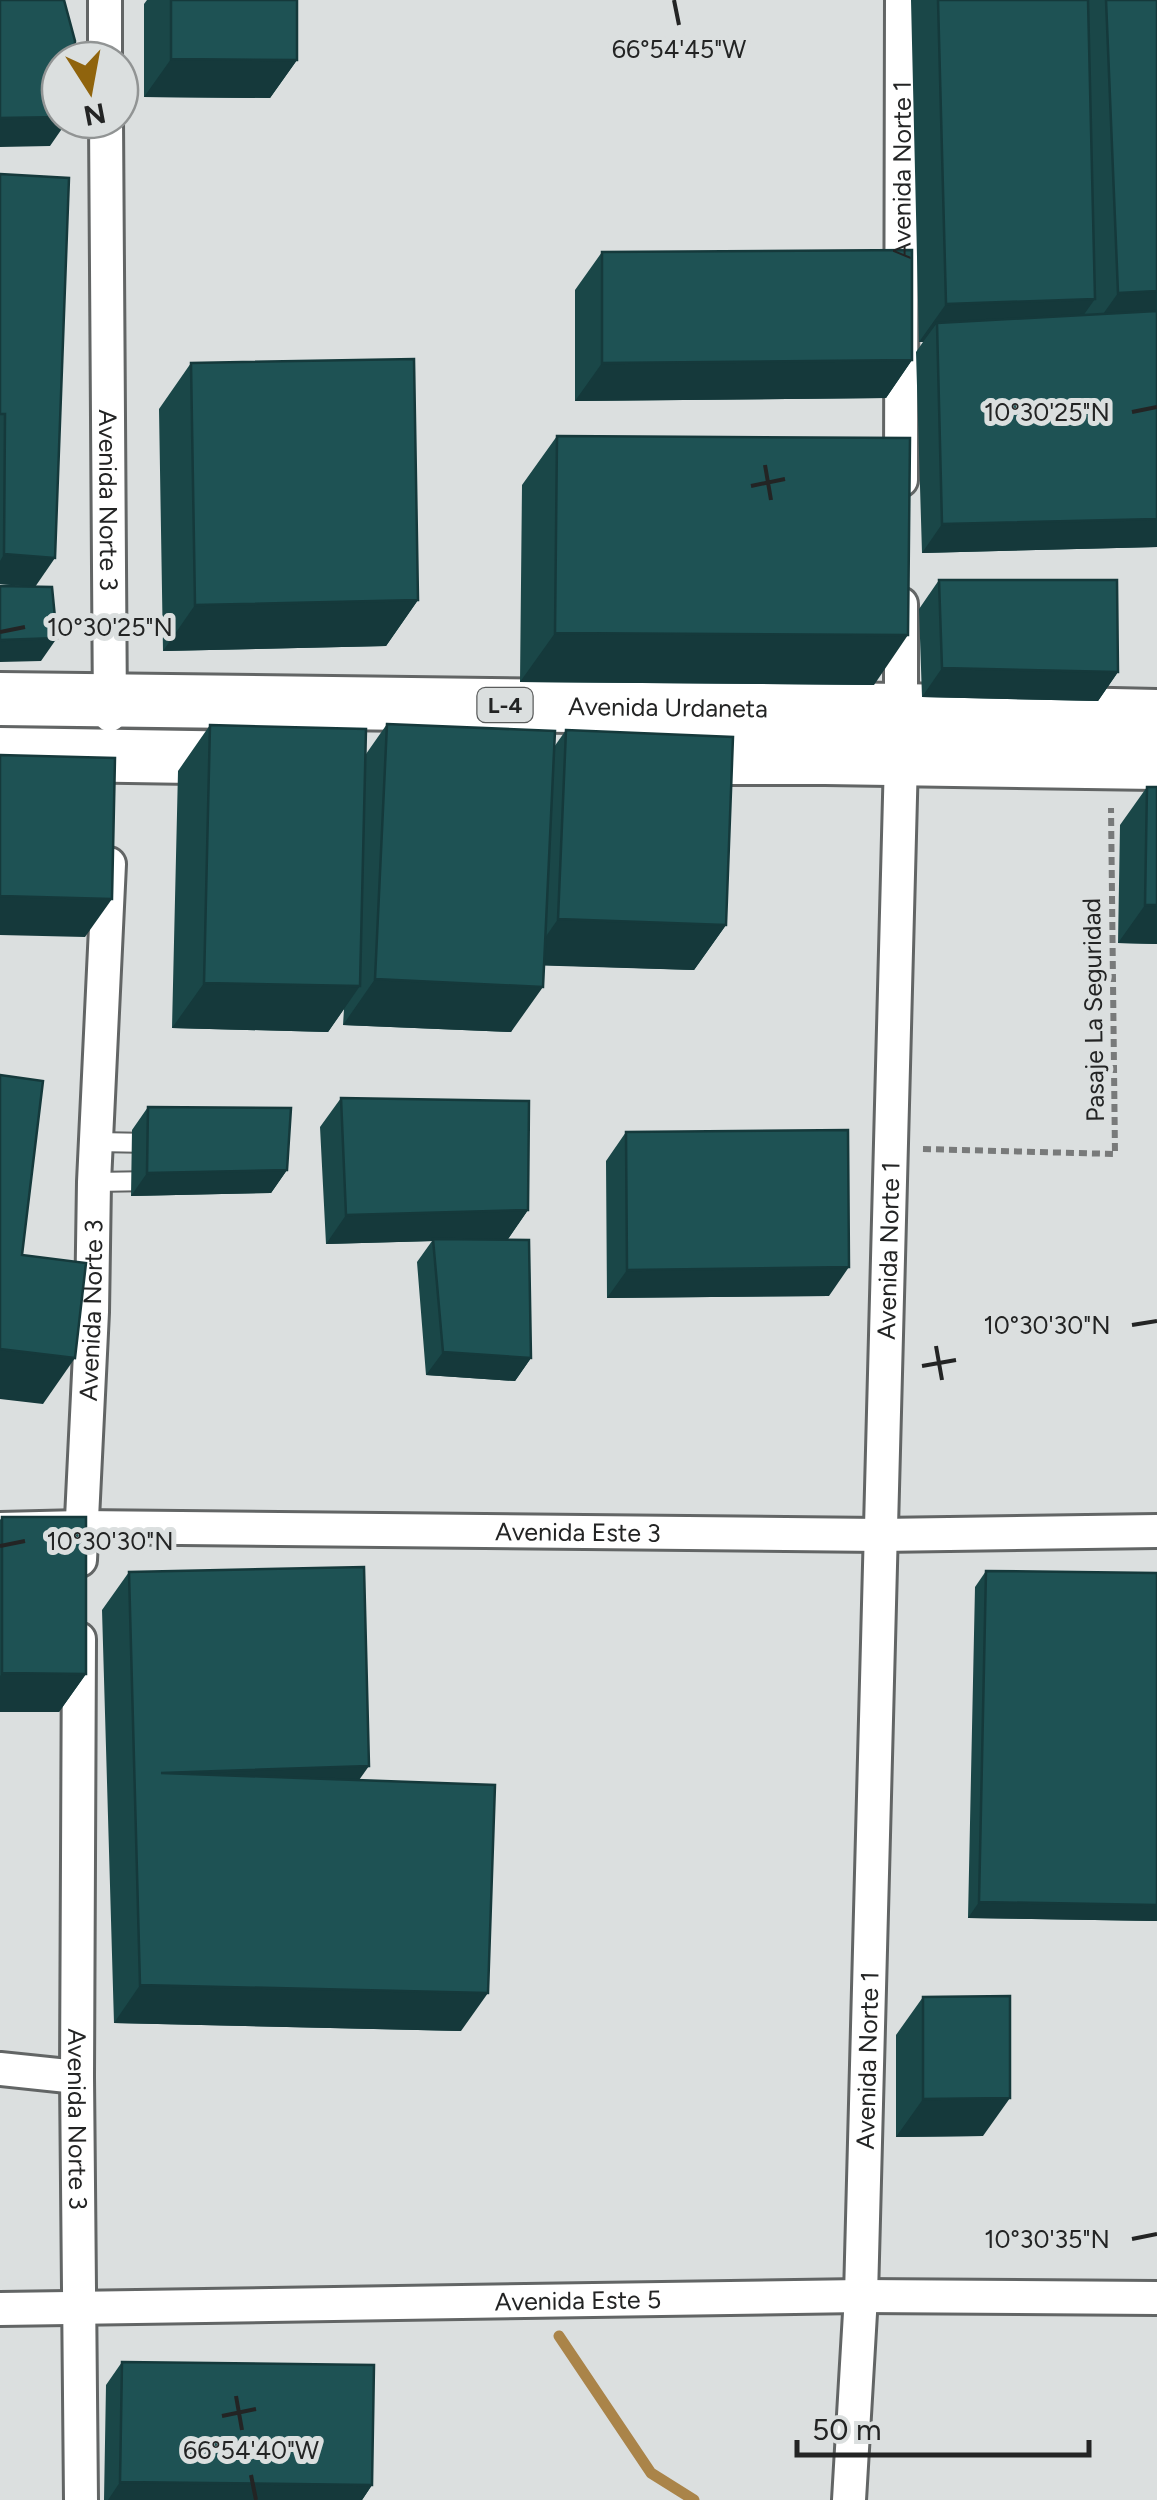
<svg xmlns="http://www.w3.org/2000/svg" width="1157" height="2500" font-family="Figtree,sans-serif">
<rect width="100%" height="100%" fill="#dbdfdf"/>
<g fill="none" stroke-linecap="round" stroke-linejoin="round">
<path stroke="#aa8449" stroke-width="11" d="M559 2336 651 2473 694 2500"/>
<g stroke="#626565" stroke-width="22">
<path id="lane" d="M96 1142 152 1143
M94 1182 154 1181"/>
</g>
<g stroke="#626565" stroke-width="38">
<g id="street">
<path d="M105 0V60"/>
<path id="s1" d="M106 120 110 715"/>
<path id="s2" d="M901 480 902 0"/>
<path id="s3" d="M0 1529 80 1527 880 1535 1157 1531"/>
<path id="s4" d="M80 1560 92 1312 94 1182 109 864"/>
<path id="s5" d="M79 1639 77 2077 81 2500"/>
<path d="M0 2069 77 2077"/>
<path id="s6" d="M0 2309 861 2296 1157 2298"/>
<path id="s7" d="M849 2500 861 2296 901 759V604"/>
</g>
</g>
<g stroke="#626565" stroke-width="58">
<g id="primary">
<path id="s8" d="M0 699 901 710 1157 716"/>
<path d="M0 754 258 758"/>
<path d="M661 758H825L1157 763"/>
</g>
</g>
<path stroke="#787a7a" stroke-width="6" stroke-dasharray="8 5" stroke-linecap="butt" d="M923 1149 1115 1154 1111 808"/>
<use href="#lane" stroke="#fff" stroke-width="18"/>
<use href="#street" stroke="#fff" stroke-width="32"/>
<use href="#primary" stroke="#fff" stroke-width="52"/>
</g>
<path fill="#1a4748" d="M147 0H297V60L270 98 144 97V4Z
M911 0H1157V547L922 553 916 352 923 342H919Z
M0 174 35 587 41 661 34 587 0 584Z
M602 252 912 360 886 398 575 401V290Z
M191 363 418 600 386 646 163 651 159 409Z
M557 436 874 685 520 682 522 485Z
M939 580 1118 672 1098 701 922 697 919 609Z
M387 724 554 747 566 730 726 925 694 970 544 965 511 1032 343 1025 344 1009 328 1032 172 1028 178 771 210 725 366 754Z
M1147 787H1157V944L1118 943 1120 825Z
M341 1098 528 1210 508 1239 531 1358 515 1381 426 1375 417 1262 432 1241 326 1244 320 1127Z
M148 1107 287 1170 271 1193 131 1196 132 1130Z
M626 1132 829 1296 607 1298 606 1161Z
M2 1517 86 1674 59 1712H0V1520Z
M986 1571 1157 1921 968 1918 975 1587Z
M129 1572 359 1780 461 2031 114 2023 102 1610Z
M923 1997 983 2136 896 2137V2035Z
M122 2362 372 2485 362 2500H104L106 2385Z"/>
<path fill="#15393b" d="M171 59 297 60 270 98 144 97Z
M60 117V120H68L50 146 0 147V118Z
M1157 291V328L1091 331 1118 293Z
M1095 299 1068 337 937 323 923 342H919L946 304Z
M912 360 886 398 575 401 602 363Z
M1157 519V547L922 553 942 524Z
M4 554 55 558 35 587 0 584V561Z
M418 600 386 646 163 651 195 605Z
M555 633 908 635 874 685 520 682Z
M57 638 41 661 0 662V640Z
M942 668 1118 672 1098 701 922 697Z
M0 896 112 899 85 937 0 935Z
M1145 905H1157V944L1118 943Z
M558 919 726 925 694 970 526 965Z
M375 979 543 987 511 1032 343 1025Z
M204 983 360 986 328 1032 172 1028Z
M287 1170 271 1193 131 1196 147 1173Z
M528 1210 508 1239 326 1244 346 1215Z
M849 1267 829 1296 607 1298 627 1270Z
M0 1349 75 1358 43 1404 0 1399Z
M443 1352 531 1358 515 1381 426 1375Z
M2 1673 86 1674 59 1712H0V1676Z
M369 1766 342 1804 134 1811 161 1773Z
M979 1902 1157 1905V1921L968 1918Z
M140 1985 488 1993 461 2031 114 2023Z
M1010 2098 983 2136 896 2137 923 2099Z
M120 2482 372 2485 362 2500H108Z"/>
<path fill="#1e5254" stroke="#15393b" stroke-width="2.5" d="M0 0H64L75 41 74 60H60V117L0 118Z
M171 0H297V60L171 59Z
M938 0H1088L1095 299 946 304Z
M1106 0H1157V291L1118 293Z
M0 174 69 178 55 558 4 554 5 414H0Z
M912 250V360L602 363V252Z
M1157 311V519L942 524 937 323Z
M414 359 418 600 195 605 191 363Z
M557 436 910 438 908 635 555 633Z
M939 580H1117L1118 672 942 668Z
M0 586 52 587 57 638 0 640Z
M387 724 555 731 543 987 375 979Z
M210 725 366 729 360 986 204 983Z
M566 730 733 737 726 925 558 919Z
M0 755 115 758 112 899 0 896Z
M1147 787H1157V905H1145Z
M0 1075 43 1081 22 1255 86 1263 75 1358 0 1349Z
M341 1098 529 1101 528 1210 346 1215Z
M148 1107 291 1108 287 1170 147 1173Z
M848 1130 849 1267 627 1270 626 1132Z
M433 1239 529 1240 531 1358 443 1352Z
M2 1517H86V1674L2 1673Z
M364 1567 369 1766 161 1773 495 1785 488 1993 140 1985 129 1572Z
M986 1571 1157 1573V1905L979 1902Z
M1010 1996V2098L923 2099V1997Z
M122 2362 374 2365 372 2485 120 2482Z"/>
<path fill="none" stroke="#232424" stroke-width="4" d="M674 0 679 25M1132 412 1157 407M765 465 771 500M751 486 785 479M0 632 25 627M1132 1325 1157 1321M936 1346 942 1380M922 1366 956 1360M0 1546 25 1541M1132 2239 1157 2234M236 2396 242 2430M222 2416 256 2409M251 2475 256 2500"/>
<g text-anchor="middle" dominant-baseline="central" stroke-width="10" stroke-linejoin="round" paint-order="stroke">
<rect fill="#dbdfdf" stroke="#5a5c5c" stroke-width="2.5" x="477.5" y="688" width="55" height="34" rx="8"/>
<g font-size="22" font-weight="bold" fill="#232424">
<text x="505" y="705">L-4</text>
</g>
<g font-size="25" fill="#232424" stroke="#dbdfdf">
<text stroke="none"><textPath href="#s2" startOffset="310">Avenida Norte 1</textPath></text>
<text stroke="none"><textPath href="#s1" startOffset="380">Avenida Norte 3</textPath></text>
<text stroke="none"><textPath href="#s8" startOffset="668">Avenida Urdaneta</textPath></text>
<text transform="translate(1093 1010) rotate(-91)">Pasaje La Seguridad</text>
<text stroke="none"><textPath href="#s7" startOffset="1250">Avenida Norte 1</textPath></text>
<text stroke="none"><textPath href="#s4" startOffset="250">Avenida Norte 3</textPath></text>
<text stroke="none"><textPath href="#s3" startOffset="578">Avenida Este 3</textPath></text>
<text stroke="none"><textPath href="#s7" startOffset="440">Avenida Norte 1</textPath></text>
<text stroke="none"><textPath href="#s5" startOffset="480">Avenida Norte 3</textPath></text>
<text stroke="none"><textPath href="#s6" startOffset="578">Avenida Este 5</textPath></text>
</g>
</g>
<g font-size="25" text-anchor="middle" fill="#232424" stroke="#dbdfdf" stroke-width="10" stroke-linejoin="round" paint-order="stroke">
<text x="679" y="58">66°54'45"W</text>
<text x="1047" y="421">10°30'25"N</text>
<text x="110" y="636">10°30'25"N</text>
<text x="1047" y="1334">10°30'30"N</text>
<text x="110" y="1550">10°30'30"N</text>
<text x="1047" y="2248">10°30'35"N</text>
<text x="251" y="2459">66°54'40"W</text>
</g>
<g transform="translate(90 90) rotate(169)"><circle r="48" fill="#dbdfdf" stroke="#919494" stroke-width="2.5"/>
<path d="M0-8L18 38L0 25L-18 38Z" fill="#90640d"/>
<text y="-15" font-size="28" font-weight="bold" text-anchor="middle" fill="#232424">N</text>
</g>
<path d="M797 2440v15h292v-15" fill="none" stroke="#232424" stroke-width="5"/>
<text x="812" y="2440" font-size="30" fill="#232424" stroke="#dbdfdf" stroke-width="8" paint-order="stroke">50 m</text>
</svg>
